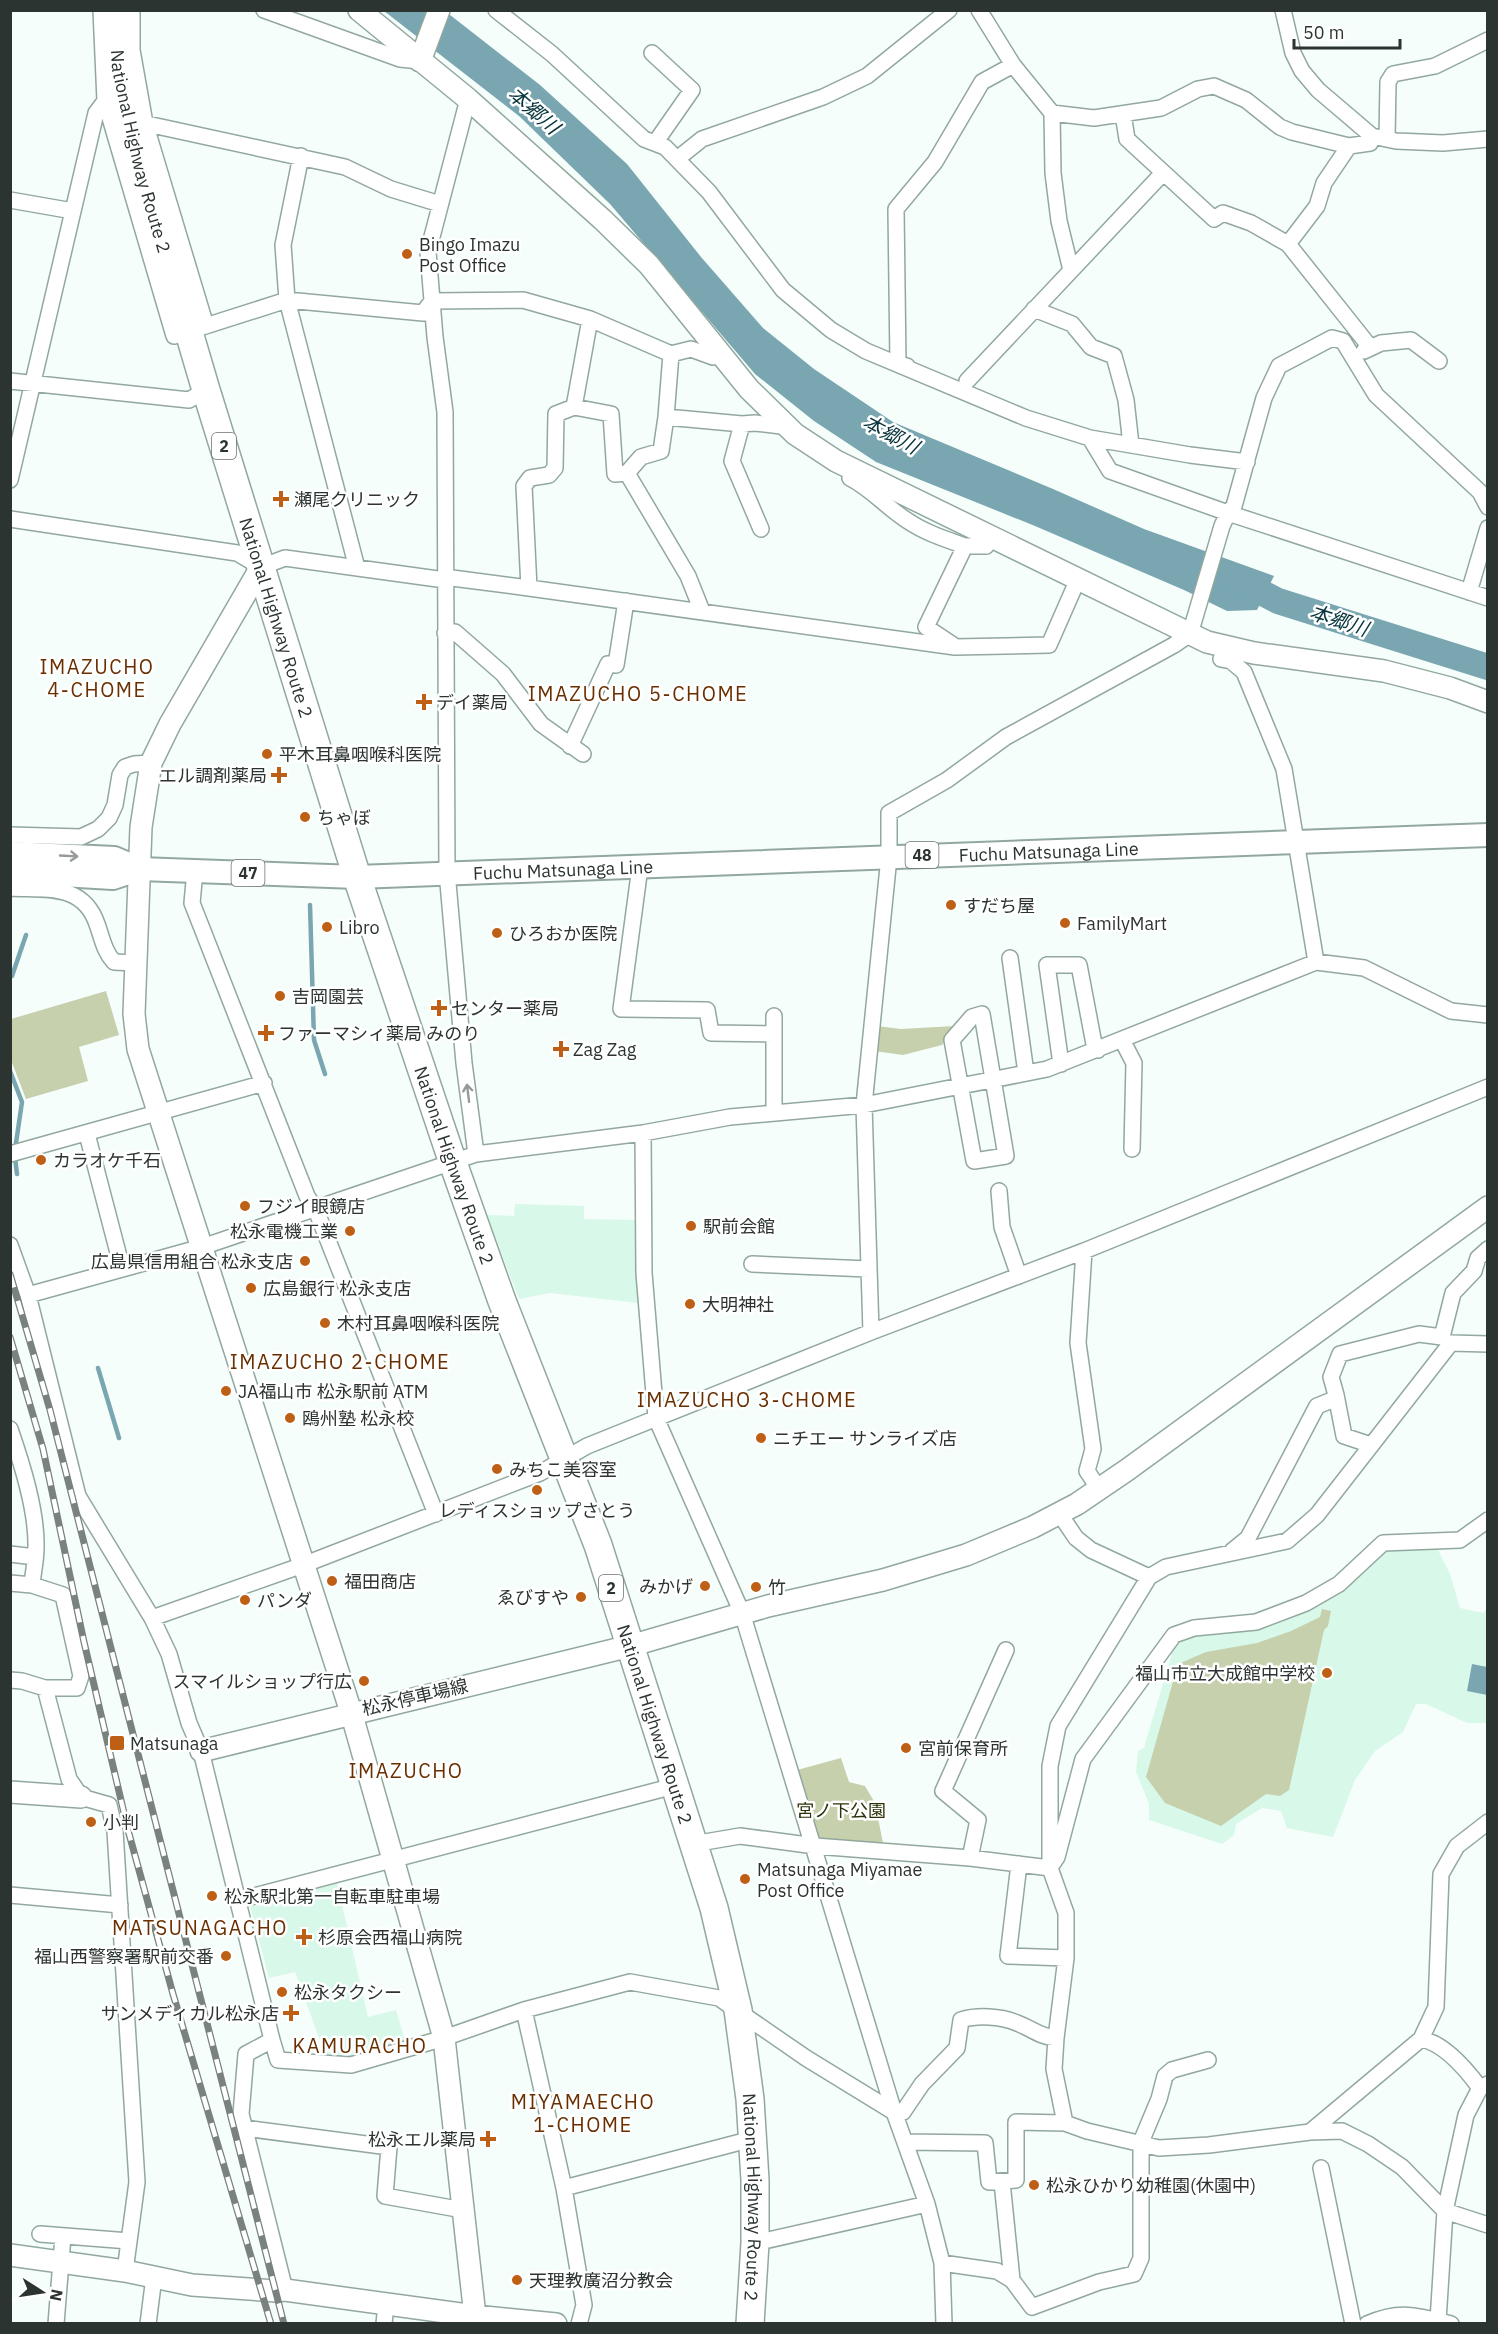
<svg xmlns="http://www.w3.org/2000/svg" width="1498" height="2334" font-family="'IBM Plex Sans','Noto Sans JP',sans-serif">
<rect width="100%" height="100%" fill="#f5fefa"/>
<path fill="#d8f8ea" d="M515 1204 584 1206V1219L638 1220V1303L550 1293 519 1299 487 1215 514 1216Z
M1436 1546 1450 1574 1460 1608 1483 1613 1487 1609V1723H1467L1426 1704H1416L1403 1732 1375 1751 1355 1780 1333 1837 1287 1828 1281 1811 1262 1808 1236 1824 1234 1835 1222 1844 1149 1820V1804L1136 1772 1138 1751 1144 1748 1175 1643 1195 1635 1320 1602 1340 1593 1366 1560 1377 1550Z
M336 1879 368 2017 396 2010 406 2044 350 2060 325 2054 295 1972 269 1978 249 1902Z"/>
<path fill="#c6d0ad" d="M106 991 119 1035 79 1047 88 1081 26 1099 11 1060V1019Z
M877 1026 901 1029 955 1026 942 1045 903 1055 874 1051Z
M1322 1609 1331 1611 1328 1626 1324 1630 1289 1790 1280 1796 1266 1794 1221 1826 1165 1803 1146 1777 1178 1664 1206 1652 1257 1643 1291 1631 1320 1617Z
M841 1758 849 1782 865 1786 875 1803 883 1843 819 1838 797 1770Z"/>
<path fill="#79a6b1" d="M384 11H445L540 85 627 164 701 257 763 328 814 369 893 422 1053 489 1144 529 1274 576 1257 610 1227 611 1184 590 1035 526 876 462 814 421 755 374 610 204 519 116Z
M1472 1664 1487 1667V1695L1467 1691Z"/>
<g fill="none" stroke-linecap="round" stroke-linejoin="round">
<path stroke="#79a6b1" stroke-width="4.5" d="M310 905 314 1040 325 1074
M12 976 26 935
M10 1071 22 1102 16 1143
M15 1158 17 1174
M98 1368 119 1438"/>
<path stroke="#79a6b1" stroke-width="26" d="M1234 578 1278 601 1488 667"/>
<g stroke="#92a89e" stroke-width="18">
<path id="street" d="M101 10 105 101 174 336 287 300 423 313 432 301 523 300 590 319 671 354 691 349 713 357 720 353
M132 10V50L145 123 206 326
M264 10 400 59 420 61
M496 10 552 54 644 139 665 147 709 192 783 290 831 330 866 351 1026 418 1090 438 1190 455 1247 462
M979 10 1013 65 1052 113 1094 118 1161 108 1198 89 1214 86 1246 100 1280 127 1292 132 1349 146
M1283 10 1293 53 1302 71 1318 90 1372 136 1396 141 1443 143 1488 139
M652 53 692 90 655 143
M468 99 428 252 435 337 445 412 447 872 464 1063 476 1154
M1052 113 1053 173 1059 221 1071 270
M1123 114 1127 139 1214 219 1223 213 1251 223 1288 244 1370 347
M138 122 345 167 391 189 440 204
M1387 139 1388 82 1393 74 1435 66 1488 40
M301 156 283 245 287 300 357 568
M677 159 702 139 823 97 867 76 949 10
M10 200 73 211
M1288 244 1317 206 1324 183 1349 146 1370 143 1372 136
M1034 309 1072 324 1091 347 1114 356 1126 400 1131 445
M590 319 574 407 611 414 615 474 627 473 641 457 661 451 666 417
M1364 351 1381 343 1411 340 1439 361
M671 354 666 417 742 424
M907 366 898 364 896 209 935 162 982 82 1013 65
M10 381 189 400 206 390
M967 381 1163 173
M574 407 556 414 555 468 549 475 530 478 524 486 529 588 955 647 1049 645 1078 579
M1090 438 1110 471 1228 513 1488 598
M627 473 688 576 702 611
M850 478C872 489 887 508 908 521 926 533 945 539 965 546
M10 480 96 113 105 101
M10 519 237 553 261 567 285 558 445 580 452 578 529 588
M761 529 732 461 742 424 755 423 781 426 783 423
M1469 592 1488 528
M445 633 455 632 503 674 541 724 583 754
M953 645 926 627 965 546H986L992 537
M1225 647 1221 659 1231 661 1244 672 1284 769 1316 962
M570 746 608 664 616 665 626 601
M10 835 81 837 98 829 109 818 115 805 120 775 125 767 134 764 151 763
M640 867 621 1009 707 1010 711 1033 773 1034
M195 871 192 903 307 1196 316 1210 436 1514
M10 888C46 890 83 883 97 924 102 938 104 951 114 962L136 963
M1010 958 1026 1073
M982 1014 1006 1156 974 1161 952 1040 972 1017Z
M1122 1040 1134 1063 1132 1149
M1061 1064 1047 965H1079L1094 1044 1098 1050
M774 1113V1016
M643 1133 644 1273 656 1418 742 1613 894 2112 927 2204 942 2263 944 2324
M87 1134 122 1268
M10 1154 264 1083
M999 1191 1002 1227 1019 1276
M10 1245 28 1295
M1084 1251 1078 1343 1093 1449 1087 1471 1099 1489
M752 1264 868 1269
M871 1332 864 1105 889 857V813L947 780 1006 737 1174 645 1190 634 1222 526 1228 513 1234 506 1264 398 1279 366 1332 338 1343 341 1376 395 1480 492 1488 507
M1336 1395 1344 1436 1371 1445
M10 1429C22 1464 37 1511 36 1548 36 1560 33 1573 32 1585
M1059 1513 1076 1538 1091 1550 1149 1577 1166 1567 1287 1541 1317 1515 1451 1343 1488 1344
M1232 1551 1248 1538 1317 1406 1332 1400 1336 1395 1331 1377 1340 1354 1419 1334 1442 1337 1453 1293 1474 1271 1478 1258 1488 1249
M10 1554 35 1557
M1149 1577 1058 1726 1050 1766V1868L1066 1913V1958L1056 2038 1054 2069 1065 2123 1087 2131 1159 2148 1209 2145 1310 2132 1342 2131 1368 2144 1402 2167 1445 2211 1488 2225
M10 1583 32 1585 63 1595 81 1676 77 1688H45
M152 1618 303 1565 540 1473 587 1446 871 1332 1084 1251 1488 1087
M10 1680 22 1681 45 1688 69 1779 81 1797 109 1805 115 1831 137 2182 125 2271
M693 1844 740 1836 815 1846 970 1858 1050 1868
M970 1858 978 1820 943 1791 1006 1650
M1053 1863 1057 1857 1083 1759 1174 1635 1194 1628 1256 1622 1306 1603 1339 1584 1383 1543 1460 1540 1488 1520
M1019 1864 1008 1956 1066 1958
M10 1895 120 1905
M239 1900 674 1786
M524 2010 564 2188 584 2305 579 2324
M1421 2039C1444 2043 1466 2069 1480 2088
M272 2040 278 2060 351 2065 444 2038 524 2010 630 1982 719 1998 806 2058 894 2112H903L922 2084 957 2048 961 2020C977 2015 1001 2016 1017 2023 1031 2028 1040 2037 1056 2038
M244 2128 389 2147 385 2196 463 2210
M1310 2132 1421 2039 1436 2007 1441 1874 1457 1846 1488 1822
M905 2142 985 2143 989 2182 1016 2180V2122L1065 2123
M1321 2168 1353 2324
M1002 2182 1012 2280
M564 2188 752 2139
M40 2234 129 2241
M755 2243 927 2204
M942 2263 997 2271 1012 2280 1032 2307 1099 2282 1134 2274 1141 2258V2142L1159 2099 1165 2076 1172 2070 1208 2060
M285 2290 241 2114 246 2054 272 2040 201 1751 189 1723 169 1654 152 1618 78 1496 28 1295 202 1247 476 1154 643 1133 730 1117 864 1105 1047 1069 1316 962 1364 968 1451 1011 1488 1015
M1438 2321 1445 2211 1466 2115 1480 2088 1488 2084
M56 2324 63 2236
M148 2324 154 2277
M384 2324 386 2304
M1367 2324C1401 2309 1417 2316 1451 2324"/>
</g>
<g stroke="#92a89e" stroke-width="24">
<path id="secondary" d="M359 10 468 99 603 220 649 265 749 389 795 434 836 461 1207 642 1254 653 1384 671 1450 688 1488 702
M420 61 439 10
M261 567 170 724 151 763 141 827 134 1014 138 1049 351 1712 444 2038 475 2316
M201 1751 630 1646 768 1606 883 1580 966 1555 1033 1527 1077 1504 1127 1470 1488 1207
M10 1792 81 1797
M10 2255 125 2271 192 2285 276 2291 285 2290 475 2316 556 2324"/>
</g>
<g stroke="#92a89e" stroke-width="26">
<g id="primary">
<path d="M10 853 114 858 140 869"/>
<path id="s1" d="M10 872 113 878 140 869 357 877 1488 835"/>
</g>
</g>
<g stroke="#92a89e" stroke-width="30">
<g id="highway">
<path id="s2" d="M116 10 119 69 142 173 206 390 357 877 452 1160 502 1301 598 1545 714 1908 738 2010 750 2099 755 2180V2243L750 2324"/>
</g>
</g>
<use href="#street" stroke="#fff" stroke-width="15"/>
<use href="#secondary" stroke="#fff" stroke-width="21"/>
<use href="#primary" stroke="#fff" stroke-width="22"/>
<use href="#highway" stroke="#fff" stroke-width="27"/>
<g stroke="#79827e" stroke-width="7">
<path id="rail" d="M10 1274 50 1410 284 2324
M10 1337 43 1449 84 1642 128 1830 173 1994 271 2324"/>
</g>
<use href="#rail" stroke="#fff" stroke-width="4.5" stroke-dasharray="14" stroke-linecap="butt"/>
</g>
<defs><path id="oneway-shaft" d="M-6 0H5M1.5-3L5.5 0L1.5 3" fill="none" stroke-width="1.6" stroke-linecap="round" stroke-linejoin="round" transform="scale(1.5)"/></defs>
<g stroke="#959a98">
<use href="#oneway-shaft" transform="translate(69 856) rotate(3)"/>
<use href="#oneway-shaft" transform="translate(468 1093) rotate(-97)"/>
</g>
<g fill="#be5f16" stroke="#fff" stroke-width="2">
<circle cx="407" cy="254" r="6"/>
<path d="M278 490h6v6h6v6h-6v6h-6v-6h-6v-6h6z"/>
<path d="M421 693h6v6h6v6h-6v6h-6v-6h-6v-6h6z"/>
<circle cx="267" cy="754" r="6"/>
<path d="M276 766h6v6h6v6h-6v6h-6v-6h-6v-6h6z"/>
<circle cx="305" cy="817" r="6"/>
<circle cx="951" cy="905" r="6"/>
<circle cx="1065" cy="923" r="6"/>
<circle cx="327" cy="927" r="6"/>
<circle cx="497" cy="933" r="6"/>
<circle cx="280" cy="996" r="6"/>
<path d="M436 999h6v6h6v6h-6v6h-6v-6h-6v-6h6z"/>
<path d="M263 1024h6v6h6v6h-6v6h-6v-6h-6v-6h6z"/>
<path d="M558 1040h6v6h6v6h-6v6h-6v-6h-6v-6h6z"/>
<circle cx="41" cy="1160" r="6"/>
<circle cx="245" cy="1206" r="6"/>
<circle cx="691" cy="1226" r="6"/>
<circle cx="350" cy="1231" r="6"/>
<circle cx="305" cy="1261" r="6"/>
<circle cx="251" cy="1288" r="6"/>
<circle cx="690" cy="1304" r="6"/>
<circle cx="325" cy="1323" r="6"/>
<circle cx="226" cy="1391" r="6"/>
<circle cx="290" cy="1418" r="6"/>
<circle cx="761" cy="1438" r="6"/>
<circle cx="497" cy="1469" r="6"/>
<circle cx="537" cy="1490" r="6"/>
<circle cx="332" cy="1581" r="6"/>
<circle cx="705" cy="1586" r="6"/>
<circle cx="756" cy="1587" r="6"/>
<circle cx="581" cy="1597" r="6"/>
<circle cx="245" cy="1600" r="6"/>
<circle cx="1327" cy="1673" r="6"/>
<circle cx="364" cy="1681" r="6"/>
<rect x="109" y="1735" width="16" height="16" rx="3"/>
<circle cx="906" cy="1748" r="6"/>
<circle cx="91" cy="1822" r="6"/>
<circle cx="745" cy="1879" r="6"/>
<circle cx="212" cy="1896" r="6"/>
<path d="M301 1928h6v6h6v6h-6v6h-6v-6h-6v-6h6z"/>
<circle cx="226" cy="1956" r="6"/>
<circle cx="282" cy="1992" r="6"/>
<path d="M288 2004h6v6h6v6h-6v6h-6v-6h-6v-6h6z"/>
<path d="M485 2130h6v6h6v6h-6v6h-6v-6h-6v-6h6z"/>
<circle cx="1034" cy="2185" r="6"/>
<circle cx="517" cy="2280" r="6"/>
</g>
<g text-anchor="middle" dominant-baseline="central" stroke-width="5" stroke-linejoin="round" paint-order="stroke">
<g fill="#fff" stroke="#6b716e" stroke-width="1.5">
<rect x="212" y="433" width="24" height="26" rx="4.5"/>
<rect x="905.5" y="842" width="33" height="26" rx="4.5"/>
<rect x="231.5" y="860" width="33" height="26" rx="4.5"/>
<rect x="599" y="1575" width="24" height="26" rx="4.5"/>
</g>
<g font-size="16" font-weight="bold" fill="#2b3430">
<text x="224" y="446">2</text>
<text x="922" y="855">48</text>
<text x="248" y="873">47</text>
<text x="611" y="1588">2</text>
</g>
<g font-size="18" fill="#2b3430" stroke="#fff">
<text stroke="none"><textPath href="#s2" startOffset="144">National Highway Route 2</textPath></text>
<text stroke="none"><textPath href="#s2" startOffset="630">National Highway Route 2</textPath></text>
<text stroke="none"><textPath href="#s1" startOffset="1041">Fuchu Matsunaga Line</textPath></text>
<text stroke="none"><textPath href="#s1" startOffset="555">Fuchu Matsunaga Line</textPath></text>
<text stroke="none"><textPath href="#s2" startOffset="1206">National Highway Route 2</textPath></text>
<text transform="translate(415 1697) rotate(-13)">松永停車場線</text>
<text stroke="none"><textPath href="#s2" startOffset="1800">National Highway Route 2</textPath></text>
<text stroke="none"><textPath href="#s2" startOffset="2286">National Highway Route 2</textPath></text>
</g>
<g font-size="18" fill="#2b3430" stroke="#fff" text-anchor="start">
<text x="419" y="244">Bingo Imazu<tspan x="419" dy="21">Post Office</tspan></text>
<text x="294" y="499">瀬尾クリニック</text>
<text x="436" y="702">デイ薬局</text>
<text x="279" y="754">平木耳鼻咽喉科医院</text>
<text x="267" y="775" text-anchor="end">エル調剤薬局</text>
<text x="317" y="817">ちゃぼ</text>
<text x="963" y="905">すだち屋</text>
<text x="1077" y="923">FamilyMart</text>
<text x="339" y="927">Libro</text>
<text x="509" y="933">ひろおか医院</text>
<text x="292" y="996">吉岡園芸</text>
<text x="451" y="1008">センター薬局</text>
<text x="278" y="1033">ファーマシィ薬局 みのり</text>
<text x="573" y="1049">Zag Zag</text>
<text x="53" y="1160">カラオケ千石</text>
<text x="257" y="1206">フジイ眼鏡店</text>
<text x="703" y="1226">駅前会館</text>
<text x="338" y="1231" text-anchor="end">松永電機工業</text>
<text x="293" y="1261" text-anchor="end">広島県信用組合 松永支店</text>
<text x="263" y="1288">広島銀行 松永支店</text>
<text x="702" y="1304">大明神社</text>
<text x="337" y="1323">木村耳鼻咽喉科医院</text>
<text x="238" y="1391">JA福山市 松永駅前 ATM</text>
<text x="302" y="1418">鴎州塾 松永校</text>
<text x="773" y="1438">ニチエー サンライズ店</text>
<text x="509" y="1469">みちこ美容室</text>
<text x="537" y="1510" text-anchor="middle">レディスショップさとう</text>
<text x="344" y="1581">福田商店</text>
<text x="693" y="1586" text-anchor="end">みかげ</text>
<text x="768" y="1587">竹</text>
<text x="569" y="1597" text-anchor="end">ゑびすや</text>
<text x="257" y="1600">パンダ</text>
<text x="1315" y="1673" text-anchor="end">福山市立大成館中学校</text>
<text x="352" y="1681" text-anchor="end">スマイルショップ行広</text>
<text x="130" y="1743">Matsunaga</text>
<text x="918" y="1748">宮前保育所</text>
<text x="103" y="1822">小判</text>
<text x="757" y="1869">Matsunaga Miyamae<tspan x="757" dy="21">Post Office</tspan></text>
<text x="224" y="1896">松永駅北第一自転車駐車場</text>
<text x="318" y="1937">杉原会西福山病院</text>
<text x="214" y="1956" text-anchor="end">福山西警察署駅前交番</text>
<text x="294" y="1992">松永タクシー</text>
<text x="279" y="2013" text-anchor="end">サンメディカル松永店</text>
<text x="476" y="2139" text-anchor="end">松永エル薬局</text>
<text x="1046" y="2185">松永ひかり幼稚園(休園中)</text>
<text x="529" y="2280">天理教廣沼分教会</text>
</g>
<g font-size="18" fill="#293206" stroke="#fff">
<text x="841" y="1810">宮ノ下公園</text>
</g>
<g font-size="20" font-style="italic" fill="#09363e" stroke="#fff">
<text transform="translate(534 110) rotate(41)">本郷川</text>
<text transform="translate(891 434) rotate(28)">本郷川</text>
<text transform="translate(1339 620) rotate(18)">本郷川</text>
</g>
<g font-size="20" letter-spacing="1.5" fill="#6a2f00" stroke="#fff">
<text x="97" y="666">IMAZUCHO<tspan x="97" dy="23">4-CHOME</tspan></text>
<text x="638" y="693">IMAZUCHO 5-CHOME</text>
<text x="340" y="1361">IMAZUCHO 2-CHOME</text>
<text x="747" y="1399">IMAZUCHO 3-CHOME</text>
<text x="406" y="1770">IMAZUCHO</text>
<text x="200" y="1927">MATSUNAGACHO</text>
<text x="360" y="2045">KAMURACHO</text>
<text x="583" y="2101">MIYAMAECHO<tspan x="583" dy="23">1-CHOME</tspan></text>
</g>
</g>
<rect width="1498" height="2334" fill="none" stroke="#2b3430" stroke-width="24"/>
<g transform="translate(42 2292) rotate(102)" stroke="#ffffff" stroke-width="4.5" paint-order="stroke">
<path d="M0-4.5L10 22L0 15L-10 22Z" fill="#2b3430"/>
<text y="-9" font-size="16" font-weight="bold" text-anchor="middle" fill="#2b3430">N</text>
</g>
<path d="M1294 39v9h106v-9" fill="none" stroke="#2b3430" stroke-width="3"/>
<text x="1303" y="39" font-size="18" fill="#2b3430" stroke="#ffffff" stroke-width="4.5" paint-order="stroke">50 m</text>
</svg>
